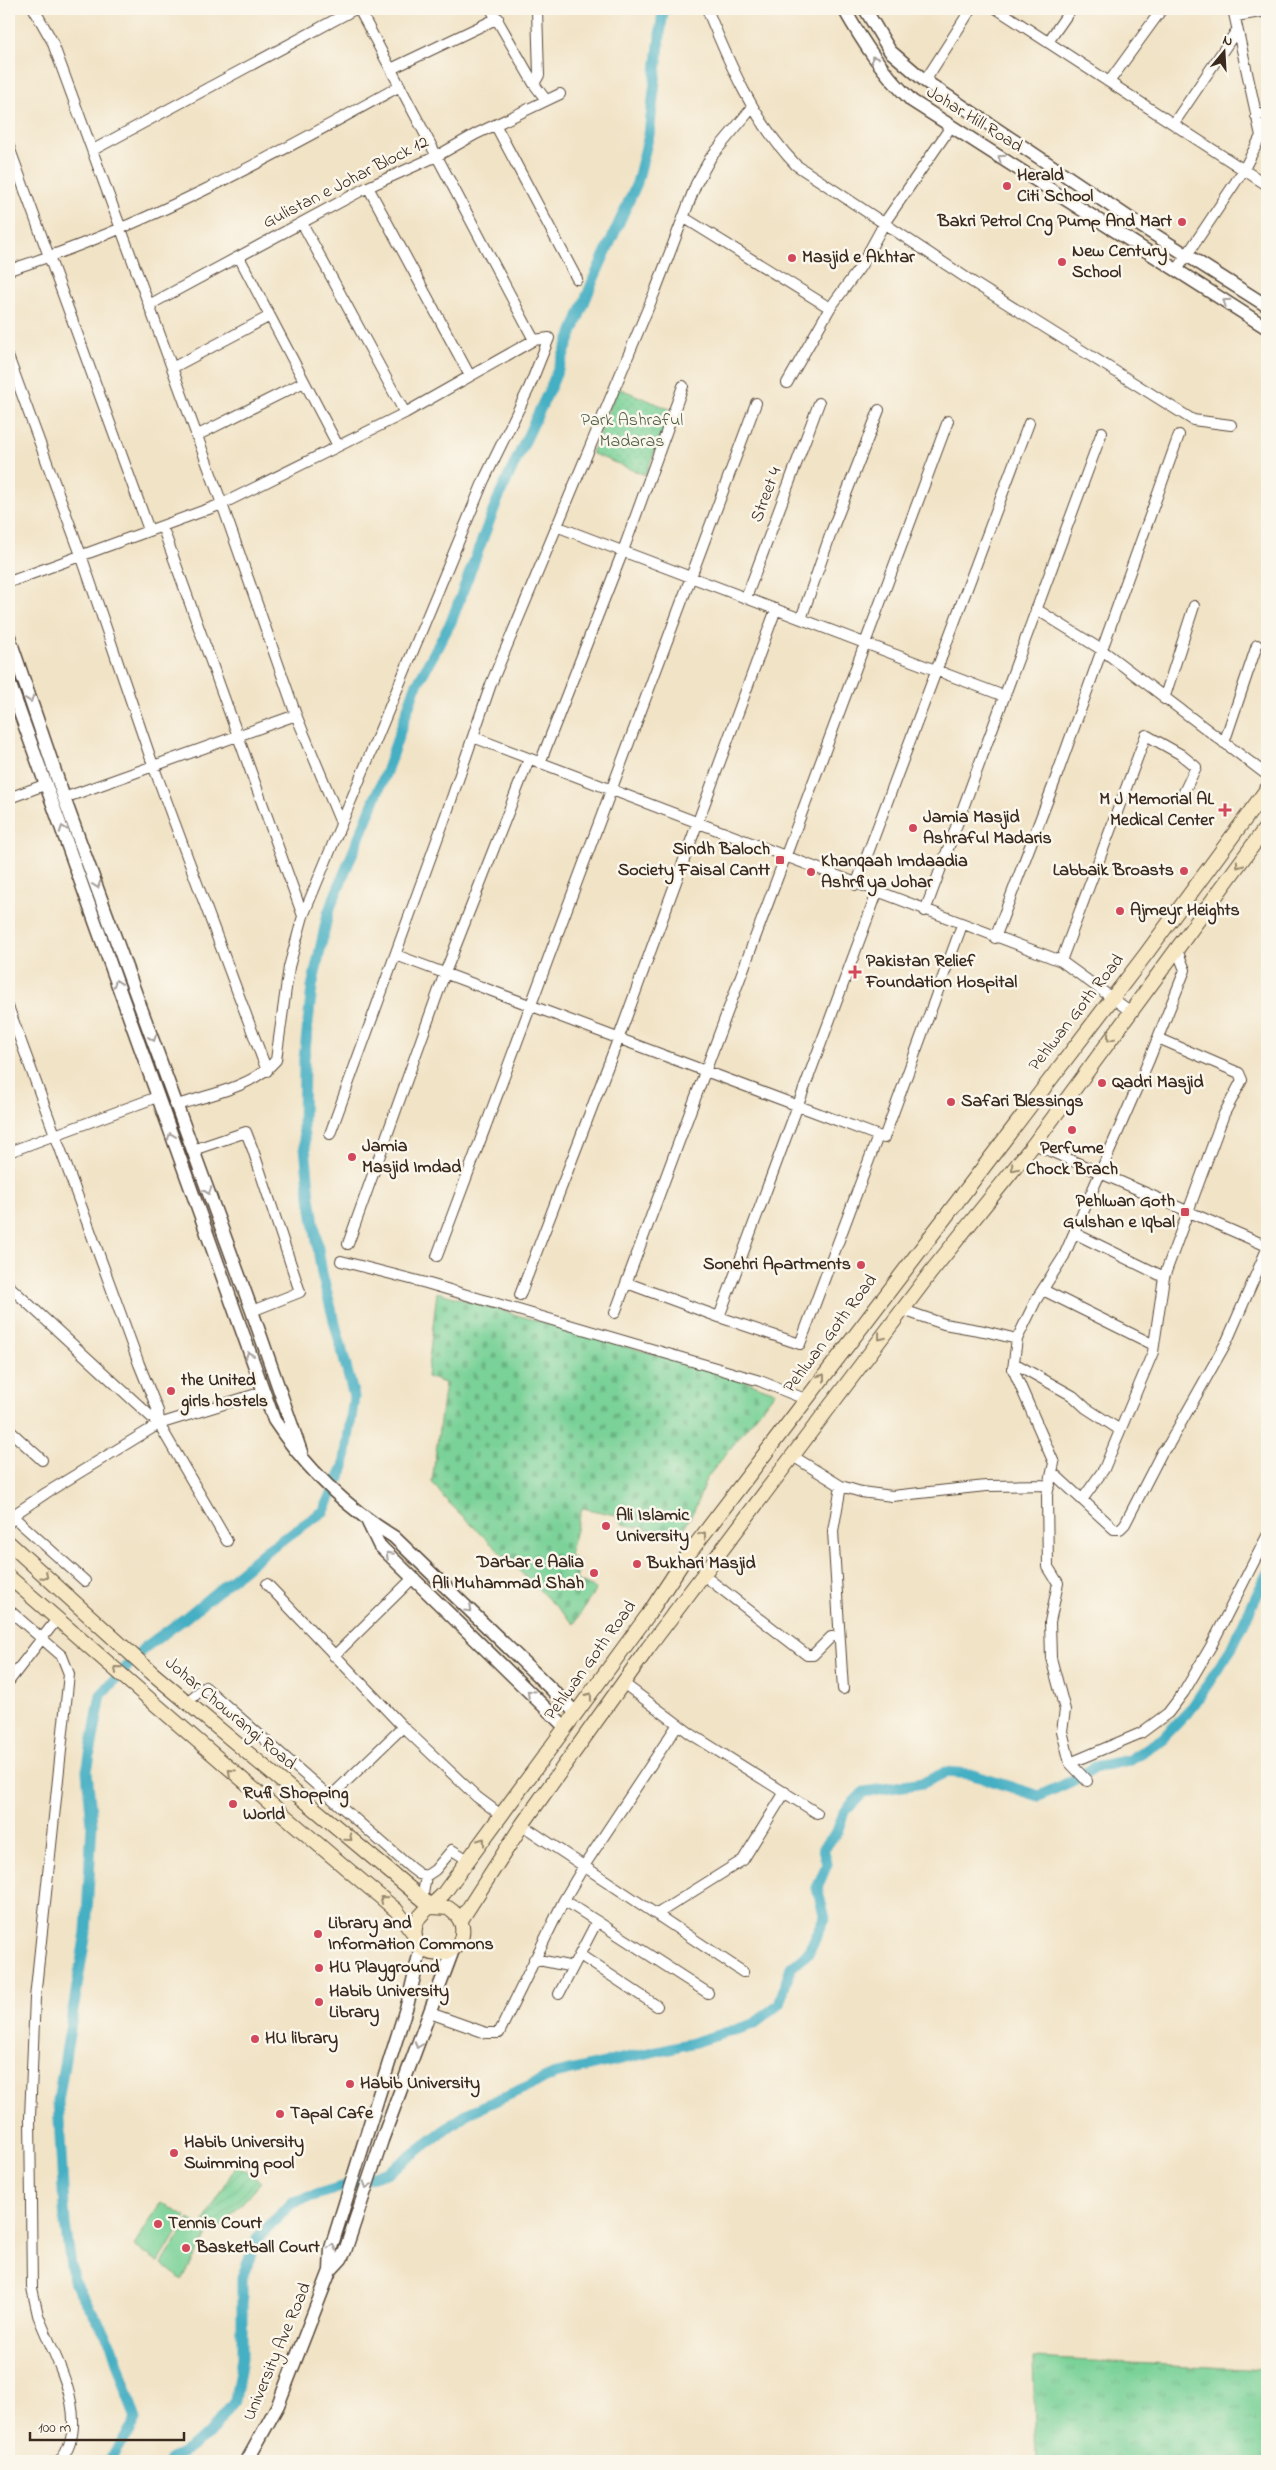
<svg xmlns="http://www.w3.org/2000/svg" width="1276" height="2470" font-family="'Indie Flower',sans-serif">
<defs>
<pattern id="grass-tufts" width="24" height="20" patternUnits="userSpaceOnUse" patternTransform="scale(1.25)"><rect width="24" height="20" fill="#7ad298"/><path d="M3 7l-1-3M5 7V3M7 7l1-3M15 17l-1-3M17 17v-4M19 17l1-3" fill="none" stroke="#6ab483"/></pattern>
<pattern id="cemetery-stones" width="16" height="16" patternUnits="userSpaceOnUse" patternTransform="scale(1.25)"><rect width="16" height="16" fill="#7ad298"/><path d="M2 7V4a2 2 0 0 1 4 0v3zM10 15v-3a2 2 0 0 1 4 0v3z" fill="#6ab483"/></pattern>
<pattern id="park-dots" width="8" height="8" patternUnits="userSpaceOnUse" patternTransform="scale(1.25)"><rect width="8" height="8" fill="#7ad298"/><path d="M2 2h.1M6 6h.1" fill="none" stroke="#6ab483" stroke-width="1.8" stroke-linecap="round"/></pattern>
<pattern id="garden-furrows" width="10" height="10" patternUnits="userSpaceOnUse" patternTransform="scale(1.25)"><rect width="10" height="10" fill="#7ad298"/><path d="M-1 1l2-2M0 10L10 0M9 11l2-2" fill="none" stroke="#6ab483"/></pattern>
</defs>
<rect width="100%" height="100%" fill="#fbf7ec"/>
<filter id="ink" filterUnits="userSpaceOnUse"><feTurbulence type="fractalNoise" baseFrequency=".02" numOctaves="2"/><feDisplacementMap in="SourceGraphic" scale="10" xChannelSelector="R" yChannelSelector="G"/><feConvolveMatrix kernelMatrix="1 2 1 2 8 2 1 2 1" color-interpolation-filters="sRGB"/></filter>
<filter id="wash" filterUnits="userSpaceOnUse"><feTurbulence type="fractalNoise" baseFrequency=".0096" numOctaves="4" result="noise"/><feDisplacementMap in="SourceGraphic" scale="20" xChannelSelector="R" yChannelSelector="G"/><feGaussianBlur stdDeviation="1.12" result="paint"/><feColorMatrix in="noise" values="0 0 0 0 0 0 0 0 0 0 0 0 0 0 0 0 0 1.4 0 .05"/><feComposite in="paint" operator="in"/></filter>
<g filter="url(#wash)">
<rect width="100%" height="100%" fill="#f1e3c6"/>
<path fill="url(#grass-tufts)" stroke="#5a7e5b" d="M1033 2358 1267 2370V2461H1036Z"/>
<path fill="url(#cemetery-stones)" stroke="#5a7e5b" d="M437 1292 737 1378 775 1392 706 1479 697 1504 680 1536 622 1524 616 1515 582 1508 569 1555 579 1562 576 1580 596 1589 574 1624 445 1499 432 1482 445 1383 427 1377Z"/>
<path fill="url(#park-dots)" stroke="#5a7e5b" d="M618 388 672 410 645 475 591 453Z"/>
<path fill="url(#garden-furrows)" stroke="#5a7e5b" d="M237 2164 261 2182 218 2230 204 2221Z"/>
<path fill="#7ad298" stroke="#5a7e5b" d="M161 2202 186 2217 159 2262 134 2246Z
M189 2219 209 2232 182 2280 162 2264Z"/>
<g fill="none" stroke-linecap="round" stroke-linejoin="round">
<path stroke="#44afc3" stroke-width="11" d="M110 2461 136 2420 111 2343 73 2280 65 2224 58 2101 86 1932 92 1824 87 1771 101 1695 144 1648 184 1619 267 1550 324 1511 344 1467 354 1397 322 1274 310 1197 303 1127 304 1059 312 987 328 913 386 772 415 688 451 622 497 501 552 384 594 278 637 183 649 135 663 9
M170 2461 209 2434 235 2400 242 2358V2277L258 2237 293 2202 389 2172 466 2114 555 2074 692 2043 754 2024 779 2004 791 1967 808 1953 825 1918 817 1888 827 1864 823 1849 837 1832 844 1812 864 1792 923 1783 946 1772 970 1774 1039 1796 1072 1781 1095 1767 1129 1760 1162 1739 1191 1709 1231 1649 1267 1574"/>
</g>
</g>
<g filter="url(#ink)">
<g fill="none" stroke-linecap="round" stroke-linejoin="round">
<g stroke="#564637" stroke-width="12">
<path id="minor" d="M34 9 52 41 222 504 296 715 341 823
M359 9 534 340
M491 9 534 84 546 100
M707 9C730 65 753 120 796 165L974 283 1193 420 1231 425
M997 9 1267 185
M1236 16 1267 11
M1048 42 1071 9
M391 69 498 18
M925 81 971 9
M1109 82 1162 9
M534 84 539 75 537 9
M1256 116 1267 113
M1174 123 1237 30
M496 126 577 279
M9 147 149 530
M93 150 355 9
M368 187 470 376
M683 217 830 308
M302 223 405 413
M239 257 337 444
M9 270C148 226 273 156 400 86
M1177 270 1243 171 1261 136 1233 9
M149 305 368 187 437 156 476 134 560 94
M9 359 81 555 153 765 267 1071
M172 368 270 316
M787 383 830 308 861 266 885 222 950 128
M196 436 304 382
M162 526 303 916
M556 526 1004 696
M9 582 222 504 405 413 534 340 549 338 529 388 484 480 303 916 289 967 276 1060C253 1087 209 1095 177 1105
M746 598 819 403
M1036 609 1102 650 1267 775
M801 619 832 530 879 410
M1164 699 1194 606
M473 737 1061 961 1146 735 1180 754 1196 767 1184 792
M1224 743 1257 645
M540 763 623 551 683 386
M9 798 47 784
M64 798 296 715
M856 885 1029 423
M925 911 1102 432
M995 938 1053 786 1179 435
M396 955 884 1138 962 925
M1061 961 1130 1011
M9 1009 139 1364 158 1411 159 1424
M330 1134 446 815 491 684 656 289 696 184 711 157 752 108
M1034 1144 1267 1246
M193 1150 246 1132 253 1150 300 1292 252 1311
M9 1152 157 1097
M1074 1233 1164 1277
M348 1244 445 973 529 759
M437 1256 756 403
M341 1261 426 1283 760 1381 805 1399
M627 1283 719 1317 800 1344 878 1136
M9 1286 159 1424 227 1541
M1043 1290 1154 1345
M520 1295 619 1037 776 609
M903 1310 944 1324 984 1331 1017 1339
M615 1313 948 421
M719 1317 877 893
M1014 1363 1073 1396 1086 1408 1120 1430
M9 1430 42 1460
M791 1455 841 1486 861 1492 892 1496 986 1486 1050 1485
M1052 1472 1114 1529H1120L1125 1524 1162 1452 1169 1444 1227 1341 1267 1249
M841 1486 833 1531 843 1689
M1082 1500 1104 1469 1153 1352 1164 1277 1224 1114 1242 1080 1239 1073 1158 1038
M9 1513 85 1581
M9 1523 12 1516 46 1493 159 1424 263 1392
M702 1574 807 1655H813L831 1637 839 1635
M267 1584 403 1727 330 1797
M9 1610 62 1656 69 1674 35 1998 30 2117 32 2288C34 2297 36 2306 38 2315 53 2356 94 2419 60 2461
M334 1656 413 1578
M9 1681 57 1619
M623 1683 691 1734 817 1813
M187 1702 205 1687 411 1868 419 1874 426 1876 422 1900
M403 1727 477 1797 501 1815
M1070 1763 1141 1733 1168 1713 1184 1692 1211 1646 1267 1536
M1087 1781 1070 1763 1062 1731 1065 1710 1051 1658 1050 1622 1058 1583 1048 1567 1047 1495 1054 1463 1013 1369 1017 1339 1036 1300 1064 1256 1149 1060 1185 970 1177 950
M522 1825 743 1972
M426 1876 435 1870 452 1850 468 1860
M564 1900 708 1993
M657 1914 743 1860 785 1792
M580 1955 657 2006
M534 1959 573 1967
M559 1994 597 1921
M430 2013 486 2033H499L564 1900 584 1866 678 1724"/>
</g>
<g stroke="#564637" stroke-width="15">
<path id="tertiary" d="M844 9C864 44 882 72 912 101L1267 328
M865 9 890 51 925 81 1144 228 1267 306
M9 637 64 798 252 1311 301 1452
M9 682 274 1420C305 1467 347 1508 394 1537L576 1713
M367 1520 379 1545 565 1727
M330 2271 341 2259 345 2251 382 2140 453 1950
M247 2461 278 2405 330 2271 331 2248 408 2002 421 1947"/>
</g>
<g stroke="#564637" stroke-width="16">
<path id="secondary" d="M9 1543 151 1672 432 1907
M9 1577C137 1688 265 1801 396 1910L415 1935
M432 1907 448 1908C462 1917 466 1929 459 1944 439 1965 405 1949 417 1921 420 1913 437 1902 444 1893L648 1615 684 1560 1146 954 1267 789
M461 1920 522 1825 648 1648 931 1272 1034 1144 1267 826"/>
</g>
<use href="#minor" stroke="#fff" stroke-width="10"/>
<use href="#tertiary" stroke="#fff" stroke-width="12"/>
<use href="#secondary" stroke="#f7e8c3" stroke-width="14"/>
</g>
<defs><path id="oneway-chevron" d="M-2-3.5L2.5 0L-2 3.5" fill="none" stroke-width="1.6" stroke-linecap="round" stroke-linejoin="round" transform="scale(1.25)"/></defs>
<g stroke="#a79f9a">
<use href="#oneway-chevron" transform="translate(874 59) rotate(-127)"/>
<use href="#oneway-chevron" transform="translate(1001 158) rotate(-147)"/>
<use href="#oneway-chevron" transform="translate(1226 302) rotate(-147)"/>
<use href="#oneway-chevron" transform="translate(30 699) rotate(71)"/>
<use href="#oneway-chevron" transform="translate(63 829) rotate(-110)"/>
<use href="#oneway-chevron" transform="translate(97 885) rotate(70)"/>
<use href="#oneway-chevron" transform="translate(117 983) rotate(-109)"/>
<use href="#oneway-chevron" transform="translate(153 1038) rotate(70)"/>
<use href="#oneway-chevron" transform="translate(171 1136) rotate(-110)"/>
<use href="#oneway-chevron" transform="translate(208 1191) rotate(70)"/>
<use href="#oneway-chevron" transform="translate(249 1355) rotate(-110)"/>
<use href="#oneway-chevron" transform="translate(389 1555) rotate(-135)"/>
<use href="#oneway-chevron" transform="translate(469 1609) rotate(44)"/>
<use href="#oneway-chevron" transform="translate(530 1693) rotate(-136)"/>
<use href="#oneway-chevron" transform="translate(418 2045) rotate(111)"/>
<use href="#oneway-chevron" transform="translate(367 2185) rotate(108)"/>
<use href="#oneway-chevron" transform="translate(332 2247) rotate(-77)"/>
</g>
<g stroke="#998970">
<use href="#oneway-chevron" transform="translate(1239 865) rotate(125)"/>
<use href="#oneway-chevron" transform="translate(1110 1038) rotate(127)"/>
<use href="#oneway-chevron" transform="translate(1014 1168) rotate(129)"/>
<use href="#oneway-chevron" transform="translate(881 1337) rotate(128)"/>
<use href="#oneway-chevron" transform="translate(822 1377) rotate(-53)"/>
<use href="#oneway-chevron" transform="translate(703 1535) rotate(-53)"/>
<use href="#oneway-chevron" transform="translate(45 1576) rotate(42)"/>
<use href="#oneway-chevron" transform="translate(117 1669) rotate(-140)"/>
<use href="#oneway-chevron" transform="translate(589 1696) rotate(-52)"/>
<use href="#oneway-chevron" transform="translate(231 1772) rotate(-138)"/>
<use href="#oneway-chevron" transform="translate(349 1838) rotate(40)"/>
<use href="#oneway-chevron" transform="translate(482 1841) rotate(-54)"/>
<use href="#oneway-chevron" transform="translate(383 1899) rotate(-140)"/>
</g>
</g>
<g fill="#d1495b" stroke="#fbf7ec" stroke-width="2">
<circle cx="1007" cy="186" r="5"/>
<circle cx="1182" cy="222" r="5"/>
<circle cx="792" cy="258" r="5"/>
<circle cx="1062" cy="262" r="5"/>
<path d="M1222.5 802.5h5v5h5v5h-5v5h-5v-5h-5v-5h5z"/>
<circle cx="913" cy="828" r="5"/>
<rect x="775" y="855" width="10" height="10" rx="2.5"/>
<circle cx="1184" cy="871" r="5"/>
<circle cx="811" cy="872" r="5"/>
<circle cx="1120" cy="911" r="5"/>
<path d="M852.5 964.5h5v5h5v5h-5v5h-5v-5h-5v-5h5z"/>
<circle cx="1102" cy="1083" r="5"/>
<circle cx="951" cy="1102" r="5"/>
<circle cx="1072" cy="1130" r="5"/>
<circle cx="352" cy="1157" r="5"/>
<rect x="1180" y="1207" width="10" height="10" rx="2.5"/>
<circle cx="861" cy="1265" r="5"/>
<circle cx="171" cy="1391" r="5"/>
<circle cx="606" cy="1526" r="5"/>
<circle cx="637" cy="1564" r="5"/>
<circle cx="594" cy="1573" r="5"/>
<circle cx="233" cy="1804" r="5"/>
<circle cx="318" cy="1934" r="5"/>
<circle cx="319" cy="1968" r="5"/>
<circle cx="319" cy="2002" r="5"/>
<circle cx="255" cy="2039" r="5"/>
<circle cx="350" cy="2084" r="5"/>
<circle cx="280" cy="2114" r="5"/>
<circle cx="174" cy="2153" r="5"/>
<circle cx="158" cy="2224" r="5"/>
<circle cx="186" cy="2248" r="5"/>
</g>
<g text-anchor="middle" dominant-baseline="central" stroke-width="5" stroke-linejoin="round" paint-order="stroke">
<g font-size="18" fill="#3b2a1e" stroke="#fbf7ec">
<text transform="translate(974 120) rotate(32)">Johar Hill Road</text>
<text transform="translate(346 183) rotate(-27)">Gulistan e Johar Block 12</text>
<text transform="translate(767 495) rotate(-69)">Street 4</text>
<text transform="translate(1077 1013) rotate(-52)">Pehlwan Goth Road</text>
<text transform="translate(831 1334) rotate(-53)">Pehlwan Goth Road</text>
<text transform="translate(591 1661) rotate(-54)">Pehlwan Goth Road</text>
<text transform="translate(230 1714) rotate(40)">Johar Chowrangi Road</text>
<text transform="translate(278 2352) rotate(-67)">University Ave Road</text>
</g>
<g font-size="18" font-weight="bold" fill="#3b2a1e" stroke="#fbf7ec" text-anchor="start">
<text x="1017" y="176">Herald<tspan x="1017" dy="21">Citi School</tspan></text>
<text x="1172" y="222" text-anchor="end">Bakri Petrol Cng Pump And Mart</text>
<text x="1072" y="252">New Century<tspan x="1072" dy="21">School</tspan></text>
<text x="802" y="258">Masjid e Akhtar</text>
<text x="1214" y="800" text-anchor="end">M J Memorial AL<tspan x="1214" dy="21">Medical Center</tspan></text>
<text x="923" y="818">Jamia Masjid<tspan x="923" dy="21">Ashraful Madaris</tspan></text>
<text x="770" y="850" text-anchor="end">Sindh Baloch<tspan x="770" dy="21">Society Faisal Cantt</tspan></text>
<text x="821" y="862">Khanqaah Imdaadia<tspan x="821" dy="21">Ashrfiya Johar</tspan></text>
<text x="1174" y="871" text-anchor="end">Labbaik Broasts</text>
<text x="1130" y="911">Ajmeyr Heights</text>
<text x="866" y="962">Pakistan Relief<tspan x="866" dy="21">Foundation Hospital</tspan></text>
<text x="1112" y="1083">Qadri Masjid</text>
<text x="961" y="1102">Safari Blessings</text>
<text x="362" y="1147">Jamia<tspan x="362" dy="21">Masjid Imdad</tspan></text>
<text x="1072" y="1149" text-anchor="middle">Perfume<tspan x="1072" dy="21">Chock Brach</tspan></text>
<text x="1175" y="1202" text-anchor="end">Pehlwan Goth<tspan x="1175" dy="21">Gulshan e Iqbal</tspan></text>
<text x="851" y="1265" text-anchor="end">Sonehri Apartments</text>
<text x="181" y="1381">the United<tspan x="181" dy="21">girls hostels</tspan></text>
<text x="616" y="1516">Ali Islamic<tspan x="616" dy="21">University</tspan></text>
<text x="584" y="1563" text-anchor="end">Darbar e Aalia<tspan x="584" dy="21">Ali Muhammad Shah</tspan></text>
<text x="647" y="1564">Bukhari Masjid</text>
<text x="243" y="1794">Rufi Shopping<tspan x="243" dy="21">World</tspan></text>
<text x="328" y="1924">Library and<tspan x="328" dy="21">Information Commons</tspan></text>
<text x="329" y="1968">HU Playground</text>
<text x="329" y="1992">Habib University<tspan x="329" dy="21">Library</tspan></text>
<text x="265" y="2039">HU library</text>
<text x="360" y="2084">Habib University</text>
<text x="290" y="2114">Tapal Cafe</text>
<text x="184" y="2143">Habib University<tspan x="184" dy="21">Swimming pool</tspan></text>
<text x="168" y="2224">Tennis Court</text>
<text x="196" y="2248">Basketball Court</text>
</g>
<g font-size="18" fill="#4e5c43" stroke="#fbf7ec">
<text x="632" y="421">Park Ashraful<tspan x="632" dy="21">Madaras</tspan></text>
</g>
</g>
<rect width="1276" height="2470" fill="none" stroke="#fbf7ec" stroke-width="30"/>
<g transform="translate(1224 52) rotate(18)" stroke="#fbf7ec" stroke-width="4" paint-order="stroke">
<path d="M0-4L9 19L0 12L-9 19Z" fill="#3b2a1e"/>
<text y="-8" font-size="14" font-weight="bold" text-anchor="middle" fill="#3b2a1e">N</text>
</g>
<path d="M30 2432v8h154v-8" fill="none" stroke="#3b2a1e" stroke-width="2.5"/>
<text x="38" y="2432" font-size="15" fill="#3b2a1e" stroke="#fbf7ec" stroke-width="4" paint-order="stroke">100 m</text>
</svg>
